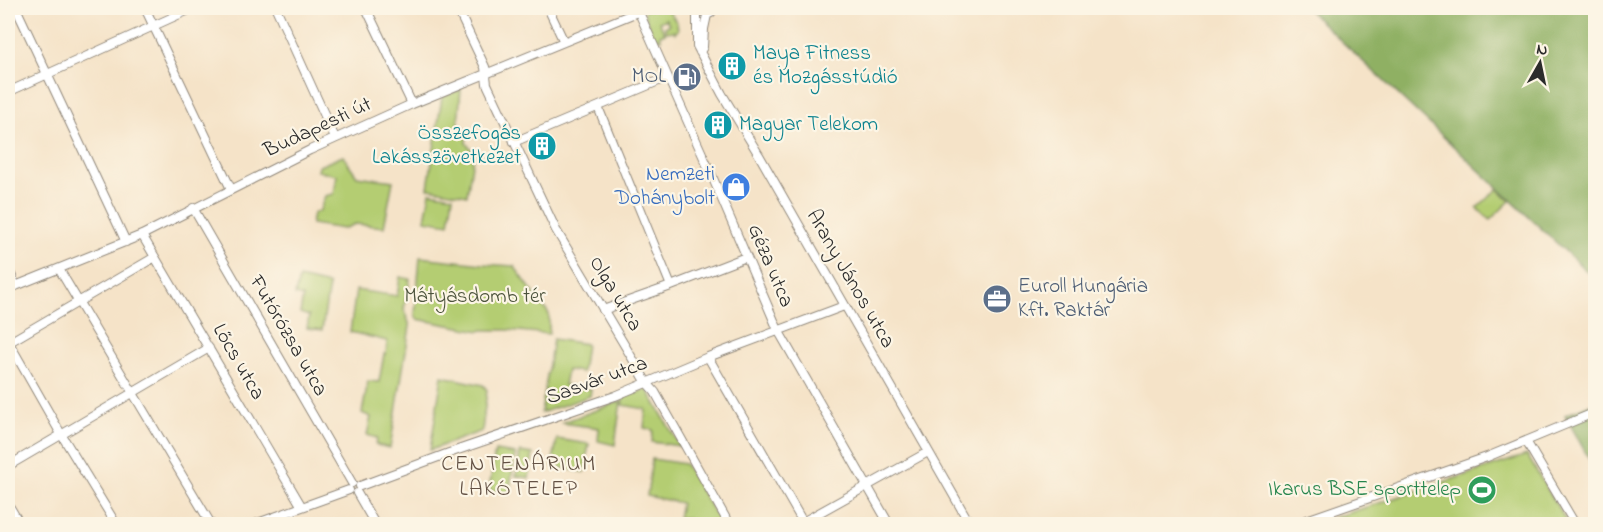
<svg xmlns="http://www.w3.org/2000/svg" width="1603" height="532" font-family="'Indie Flower',sans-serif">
<rect width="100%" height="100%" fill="#fcf5e5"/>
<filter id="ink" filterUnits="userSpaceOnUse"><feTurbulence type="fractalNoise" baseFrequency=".0167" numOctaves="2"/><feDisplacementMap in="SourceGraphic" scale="12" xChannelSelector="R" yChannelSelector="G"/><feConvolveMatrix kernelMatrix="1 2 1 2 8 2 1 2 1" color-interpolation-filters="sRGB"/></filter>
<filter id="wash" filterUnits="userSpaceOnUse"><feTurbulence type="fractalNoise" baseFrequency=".008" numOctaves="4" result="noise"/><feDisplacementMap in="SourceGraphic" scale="24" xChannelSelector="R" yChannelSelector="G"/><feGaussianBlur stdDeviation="1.35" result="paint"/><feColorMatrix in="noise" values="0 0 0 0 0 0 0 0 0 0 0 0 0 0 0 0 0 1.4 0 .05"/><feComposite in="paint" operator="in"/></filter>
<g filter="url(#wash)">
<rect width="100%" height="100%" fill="#f5e3c8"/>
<path fill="#b4cd72" stroke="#707c4e" stroke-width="1.5" d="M652 8H667L677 23 678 30 675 33 674 31 666 32 665 27 669 25 666 19 659 22 665 33 660 35 661 39 656 38 653 36 644 13 645 10Z
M461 89 458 122 467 131 466 143 474 152 467 195 428 188 442 97Z
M343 156 357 176 393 181 384 227 355 224 343 229 311 224 313 213 317 212 320 210 325 196 334 194 337 175 318 171 319 166Z
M1497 189 1510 201 1490 220 1477 208Z
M430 192 453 196 449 224 425 220Z
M420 257 482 264 514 266 549 314V334L508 330H483L480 331 417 319 415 315Z
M400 277 410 279 404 309 410 326 390 448 376 445 377 438 367 435 371 417 362 413 368 381 379 382 384 354H386L387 341 350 332 356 290 397 296Z
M299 278 329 285 322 330 307 328 309 316 300 313 303 297 295 295Z
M553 339 586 344 582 372 567 370 564 385 591 389 590 396 541 413Z
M442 376 483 385 487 390 482 431 430 450Z
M647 389 680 446 652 442 653 430 644 428 646 409 622 405 624 397Z
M621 401 615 445 598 441 599 428 561 423Z
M557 439 589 444 584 472 552 466Z
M495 451 515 454 509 494 489 490Z
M520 452 533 454 529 478 516 476Z
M1527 455 1568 524H1326L1324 521Z
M652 459 685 464 721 524 678 518 681 503 647 496Z"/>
<path fill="#8fb064" stroke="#5d6e48" stroke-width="1.5" d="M1306 8H1595V279Z
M1595 402V470L1565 415Z"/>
</g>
<g filter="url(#ink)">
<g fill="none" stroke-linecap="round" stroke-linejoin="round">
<g stroke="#90877a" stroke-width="10">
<path id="minor" d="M16 8 126 242
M145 8 231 189
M276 8 335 138
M366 8 412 104
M457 8 485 67 487 84 556 230 647 383 655 392 729 524
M548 8 564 42
M637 8 712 176 778 330 889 524
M680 8 692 9
M697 14V46L722 94 759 155 970 524
M700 52 703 47 704 29 707 15 711 13 714 8
M8 92 193 8
M598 107 671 286
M514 142 668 77
M193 208 352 483
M142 235 302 507
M8 268 16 286
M59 269 211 524
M8 289 142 235 310 150 412 104 647 8
M603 310 671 286 746 257
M8 341 61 434 116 524
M8 343 155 257
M708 357 804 524
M1526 441 1575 524
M8 466 209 348
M360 486 449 453 615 396 708 357 844 306
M357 493 375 524
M8 504 20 524
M282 515 288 524
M255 524 349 490
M799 524 928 452
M1295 524 1487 457 1596 412"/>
</g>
<use href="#minor" stroke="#fff" stroke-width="8"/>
</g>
</g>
<defs>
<g id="building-disc" transform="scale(1.5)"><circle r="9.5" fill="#0f9aa8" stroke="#fcf5e5"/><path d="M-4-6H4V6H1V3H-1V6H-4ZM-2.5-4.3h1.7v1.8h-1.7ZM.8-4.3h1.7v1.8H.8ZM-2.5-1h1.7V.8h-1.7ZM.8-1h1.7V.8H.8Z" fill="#fff"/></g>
<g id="fuel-disc" transform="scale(1.5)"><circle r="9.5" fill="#5c6f8a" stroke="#fcf5e5"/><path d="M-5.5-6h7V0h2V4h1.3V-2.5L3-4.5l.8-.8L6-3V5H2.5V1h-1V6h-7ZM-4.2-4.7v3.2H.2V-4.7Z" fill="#fff"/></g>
<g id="shop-disc" transform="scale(1.5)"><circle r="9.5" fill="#3f7fe0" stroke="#fcf5e5"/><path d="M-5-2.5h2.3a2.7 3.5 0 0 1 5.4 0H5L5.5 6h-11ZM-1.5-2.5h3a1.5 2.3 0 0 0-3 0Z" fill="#fff"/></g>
<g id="office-disc" transform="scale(1.5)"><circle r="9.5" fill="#5c6f8a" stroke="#fcf5e5"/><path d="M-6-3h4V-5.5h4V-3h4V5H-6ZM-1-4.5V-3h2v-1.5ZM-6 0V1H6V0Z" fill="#fff"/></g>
<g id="stadium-disc" transform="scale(1.5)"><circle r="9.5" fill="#2e9e5b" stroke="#fcf5e5"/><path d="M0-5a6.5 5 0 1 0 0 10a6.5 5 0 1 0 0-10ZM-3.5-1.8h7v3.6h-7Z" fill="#fff"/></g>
</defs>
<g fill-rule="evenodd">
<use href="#building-disc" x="732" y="66"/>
<use href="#fuel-disc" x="687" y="77"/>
<use href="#building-disc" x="718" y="125"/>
<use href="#building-disc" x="542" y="146"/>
<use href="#shop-disc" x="736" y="187"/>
<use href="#office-disc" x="997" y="299"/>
<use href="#stadium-disc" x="1482" y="490"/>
</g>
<g text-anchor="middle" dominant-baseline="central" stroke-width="4.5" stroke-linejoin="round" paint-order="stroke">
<g font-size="21" fill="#0d838f" stroke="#fcf5e5" text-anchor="start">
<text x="753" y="54">Maya Fitness<tspan x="753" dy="24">és Mozgásstúdió</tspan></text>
<text x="739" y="125">Magyar Telekom</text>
<text x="521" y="134" text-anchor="end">Összefogás<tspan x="521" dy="24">Lakásszövetkezet</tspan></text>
</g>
<g font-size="21" fill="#4e5e75" stroke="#fcf5e5" text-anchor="end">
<text x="666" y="77">MOL</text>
<text x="1018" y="287" text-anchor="start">Euroll Hungária<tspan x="1018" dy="24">Kft. Raktár</tspan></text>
</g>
<g font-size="21" fill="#2b2b2b" stroke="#fcf5e5">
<text transform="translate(318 128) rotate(-25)">Budapesti út</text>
<text transform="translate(770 266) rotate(67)">Géza utca</text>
<text transform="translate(850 279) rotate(60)">Arany János utca</text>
<text transform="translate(615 294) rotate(59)">Olga utca</text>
<text transform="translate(288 336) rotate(60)">Futórózsa utca</text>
<text transform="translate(238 362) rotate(60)">Lőcs utca</text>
<text transform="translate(597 381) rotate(-20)">Sasvár utca</text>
</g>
<g font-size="21" fill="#366cbe" stroke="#fcf5e5" text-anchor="end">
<text x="715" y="175">Nemzeti<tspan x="715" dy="24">Dohánybolt</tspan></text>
</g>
<g font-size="21" fill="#4d543d" stroke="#fcf5e5">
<text x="475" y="297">Mátyásdomb tér</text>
</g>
<g font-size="21" fill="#27864d" stroke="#fcf5e5" text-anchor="end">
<text x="1461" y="490">Ikarus BSE sporttelep</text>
</g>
<g font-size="22" letter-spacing="1.5" fill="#645245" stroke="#fcf5e5">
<text x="519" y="465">CENTENÁRIUM<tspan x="519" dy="25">LAKÓTELEP</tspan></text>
</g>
</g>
<rect width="1603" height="532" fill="none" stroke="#fcf5e5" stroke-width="30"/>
<g transform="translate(1540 63) rotate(9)" stroke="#fcf5e5" stroke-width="4.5" paint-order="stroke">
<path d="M0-4.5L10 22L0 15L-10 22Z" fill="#2b2b2b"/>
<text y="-9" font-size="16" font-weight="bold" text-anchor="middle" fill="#2b2b2b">N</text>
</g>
</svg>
